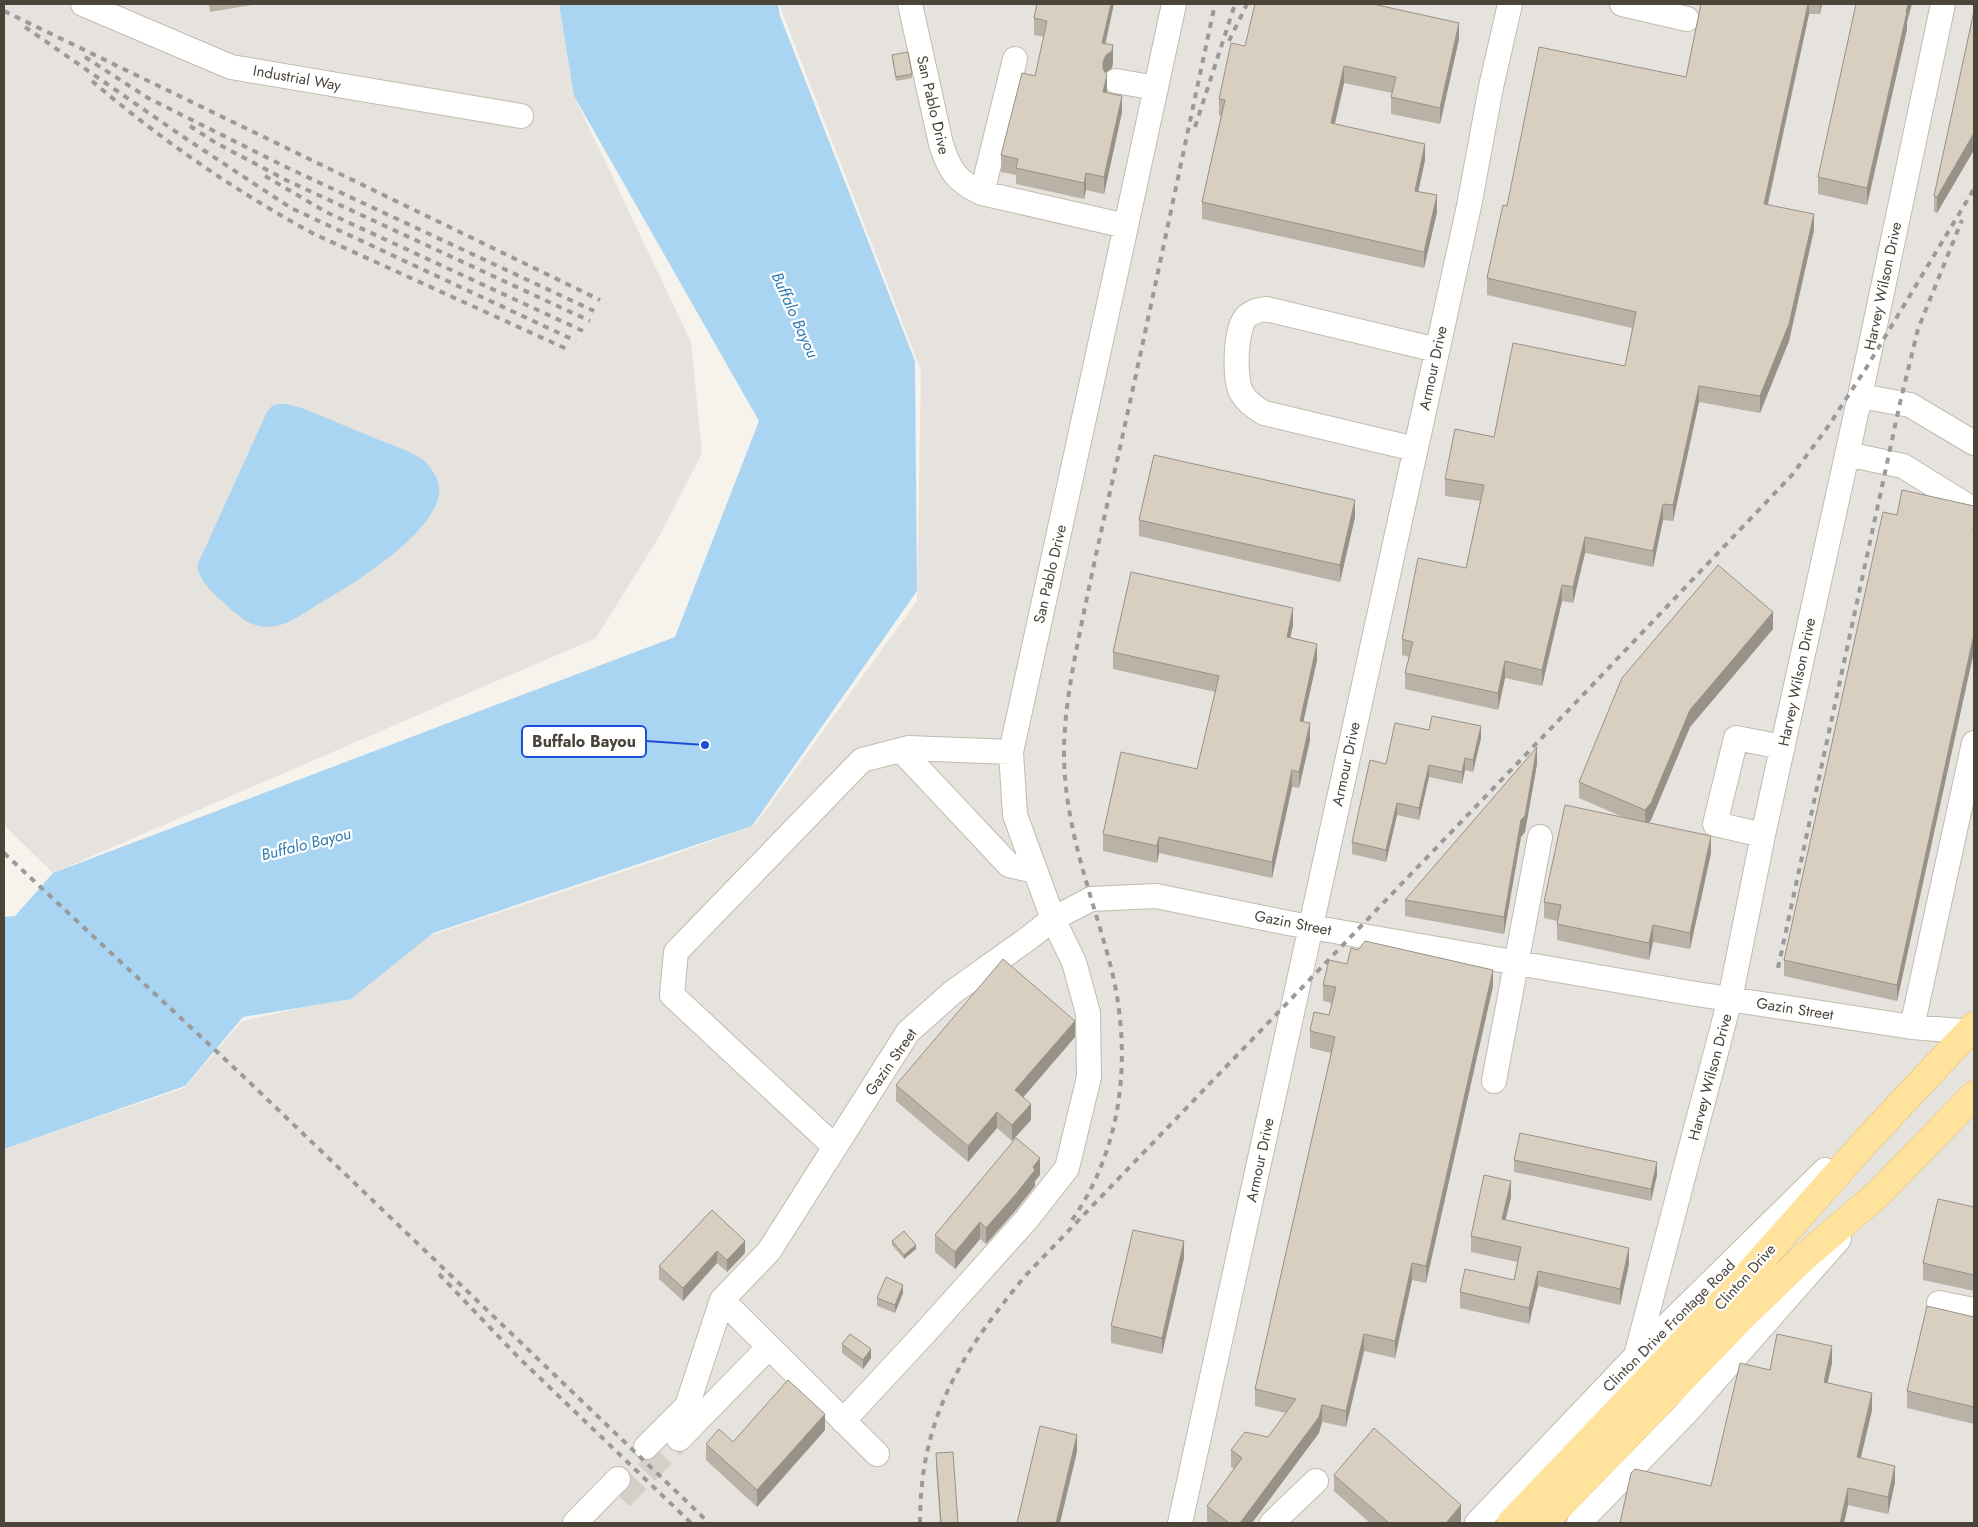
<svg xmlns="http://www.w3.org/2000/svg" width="1978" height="1527" font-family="Jost,sans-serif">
<rect width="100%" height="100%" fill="#f6f3ec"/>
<path fill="#e6e2dd" d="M4 4H559L574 96 691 342 702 453 660 535 596 638 53 873 4 825Z
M779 4H1974V1523H4V1149L184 1088 242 1021 348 997 428 936 667 857 755 825 917 601 921 371Z"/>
<path fill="#a9d4f2" d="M559 4H778L780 16 915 361 917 591 752 826 433 933 351 999 243 1017 185 1086 4 1149V917L15 916 53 873 675 637 759 421 574 96Z
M278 404H286L302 408C327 418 353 429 379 440 392 445 408 450 420 458 426 461 432 469 435 475 462 518 352 585 322 602 304 612 287 628 264 627 247 625 235 613 223 602 212 592 200 582 197 566L267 412 272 406Z"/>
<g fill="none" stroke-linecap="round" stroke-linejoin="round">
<path stroke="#d4d0c8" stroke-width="24" stroke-dasharray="24 12" stroke-linecap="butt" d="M621 1498 679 1439"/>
<g stroke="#c2bbae" stroke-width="26">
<path id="minor" d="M83 4 231 67 521 116
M910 4 941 144C949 170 957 182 982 193L1126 226 1174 4
M1622 4 1687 19
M1116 81 1156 88
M982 193 1015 59
M1860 396 1910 405 1974 443
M1415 449 1264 413C1255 408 1246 401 1241 392 1234 377 1235 327 1247 316 1253 311 1259 310 1266 309L1437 350
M1847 454 1903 466 1974 510
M901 750 1009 865 1035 871
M1763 835 1715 824 1736 738 1783 747
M1912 1027 1974 743
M1494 1081 1540 837
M835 1147 672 995 676 952 862 760 908 748 1011 752
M722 1300 877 1454
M1939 1303 1974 1310
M1636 1356 1730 999 1763 835 1860 396 1943 4
M843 1421 922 1336 1027 1219 1067 1168 1089 1077 1088 1013 1074 962 1053 919 1015 815 1011 752 1126 226
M679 1439 769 1347
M646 1447 687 1406 722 1300 769 1251 908 1032 953 992 1026 940 1053 919 1091 899 1156 896 1288 923 1690 993 1912 1027 1974 1032
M575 1523 618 1479
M1180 1523 1469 206 1491 87 1510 4
M1272 1523 1316 1481
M1477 1523 1636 1356 1825 1170
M1579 1523 1686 1413 1839 1239"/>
</g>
<g stroke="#e6c16a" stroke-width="29">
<path id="major" d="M1511 1523 1745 1278 1869 1138 1974 1026
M1543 1523 1741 1318 1803 1258 1878 1194 1974 1095"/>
</g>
<use href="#minor" stroke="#fff" stroke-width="24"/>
<use href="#major" stroke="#ffe39c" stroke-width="28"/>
<path stroke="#9a9a9a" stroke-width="4" stroke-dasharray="6 6" stroke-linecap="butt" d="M4 11 600 300
M25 27 182 136 291 208 576 341
M1229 41 1247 4
M85 57 148 98 288 168 594 311
M92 81C160 139 235 191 314 234L569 350
M190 126 216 143 288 181 590 321
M1195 127 1235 4
M265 176 326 212 583 331
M4 853 244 1077 709 1523
M1778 968 1900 403 1918 329 1962 220
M1072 1220C1126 1143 1133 1045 1108 956 1089 887 1063 821 1064 748 1065 702 1075 656 1084 612 1095 558 1107 505 1119 452 1152 303 1183 153 1215 4
M439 1274 518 1357 691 1523
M920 1523C920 1417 961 1354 1026 1275L1581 697 1792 475 1827 428 1865 370 1974 189"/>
</g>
<path fill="#bab2a6" d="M209 4H257L210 12Z
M1037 4 1105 43 1113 62 1112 68 1105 73 1107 92 1122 112 1104 194 1086 190 1084 199 1016 184V175L1001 172V155L1035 76 1044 37 1034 35V18Z
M1701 4H1822L1820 14H1809L1768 205 1814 230 1789 341 1760 413 1699 402 1673 521 1663 520 1653 567 1585 553 1573 603 1562 601 1542 686 1505 678 1498 710 1405 689V673L1409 657 1402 655V639L1466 568 1480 501 1445 496V479L1494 437 1625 366 1632 328 1487 295V278L1507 206 1686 77Z
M1974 11 1937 213 1934 212V196Z
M1907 22V29L1867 205 1818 194V177Z
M1459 39 1440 124 1391 114V97L1392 93 1344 83 1335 124 1425 160 1418 191 1437 212 1424 268 1202 219V202L1221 116 1219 115V99L1245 46Z
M892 55 912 74V78L896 81 892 59Z
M1974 506V651L1897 1001 1784 976V960L1897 515Z
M1355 517 1340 582 1139 536V520Z
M1293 625 1290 638 1317 660 1303 722 1310 740 1299 788 1292 787 1272 878 1159 853 1157 863 1103 851V834L1197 769 1215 692 1113 669V652Z
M1773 629 1690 727 1651 820 1648 823 1711 853 1690 949 1653 942 1649 960 1557 940V921L1544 918V902L1625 818 1579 798V782Z
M1429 730 1481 738 1473 772 1465 770 1462 784 1429 777 1419 820 1397 815 1386 862 1352 854V842L1386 764Z
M1537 764 1525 832 1521 837 1504 934 1405 916V900Z
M1347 964 1493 986 1426 1283 1412 1280 1395 1358 1364 1351 1346 1427 1322 1422 1319 1433 1252 1523H1207V1506L1234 1469 1231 1467V1450L1268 1437 1286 1413 1255 1406V1389L1331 1053 1310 1048V1031L1329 1015 1332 1003 1323 1001V985Z
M1075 1037 1023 1097 1031 1120 1012 1141 997 1128 968 1162 896 1101V1085Z
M1514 1160 1657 1175 1651 1201 1514 1172Z
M1040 1175 1035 1181V1186L1016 1210 986 1244 980 1239 955 1269 935 1252V1235Z
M1511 1197 1505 1220 1629 1264 1620 1305 1538 1286 1529 1324 1460 1308V1292L1514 1280 1517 1262 1471 1252V1236Z
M1974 1207V1291L1923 1280V1263Z
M712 1210 745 1253 727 1272 717 1263 683 1301 659 1279V1266Z
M892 1241 916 1249 904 1259 892 1245Z
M1184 1258 1162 1354 1111 1343V1326Z
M903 1293 895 1313 877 1306V1298Z
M1974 1317V1424L1907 1408V1391Z
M842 1344 871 1358 863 1369 842 1353Z
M1832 1363 1827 1383 1872 1410 1861 1458 1895 1482 1888 1514 1848 1505 1844 1523H1620L1711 1486 1770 1370Z
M825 1430 757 1507 706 1460V1444L733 1442Z
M936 1453 958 1523H940L936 1466Z
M1334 1475 1461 1522 1460 1523H1370L1334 1491Z"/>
<path fill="#979187" d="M1111 4H1114L1102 59V43Z
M1808 4H1809V14L1764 220V204Z
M1820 4H1822L1820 14Z
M1908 4H1912L1907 22V29L1867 205V188Z
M1459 23V39L1440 124V108Z
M1113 45V62L1112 68 1106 72 1103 78V62L1106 55Z
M1344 66V83L1331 139V123Z
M1107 75V91L1103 108V92Z
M1122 96V112L1104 194V177Z
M1974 133V150L1937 213V197Z
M1425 144V160L1415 207V191Z
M1086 173V190L1084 199V183Z
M1437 195V212L1424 268V252Z
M1814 214V230L1789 341 1760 413V396Z
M1699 386V402L1673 521V505Z
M1355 500V517L1340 582V565Z
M1663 504V520L1653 567V551Z
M1585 537V553L1573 603V587Z
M1562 585V601L1542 686V670Z
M1293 608V625L1287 654V637Z
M1773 612V629L1690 727 1651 820 1645 826V810L1690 710Z
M1974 634V651L1897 1001V985Z
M1317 644V660L1300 737V721Z
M1505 661V678L1498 710V693Z
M1310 723V740L1299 788V772Z
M1481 726V738L1473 772V760Z
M1537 747V764L1525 832 1521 837 1504 934V917L1521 820Z
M1465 758V770L1462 784V772Z
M1429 765V777L1419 820V808Z
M1292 770V787L1272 878V862Z
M1397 803V815L1386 862V850Z
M1711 836V853L1690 949V933Z
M1159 837V853L1157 863V846Z
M1653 925V942L1649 960V943Z
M1493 970V986L1426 1283V1266Z
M1075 1021V1037L1015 1107V1090Z
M1031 1104V1120L1012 1141V1125Z
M997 1112V1128L968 1162V1146Z
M1040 1158V1175L1035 1181V1186L1016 1210 986 1244V1228Z
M1657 1162V1175L1651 1201V1189Z
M1511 1181V1197L1502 1235V1219Z
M980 1222V1239L955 1269V1252Z
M745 1241V1253L727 1272V1260Z
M1184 1241V1258L1162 1354V1338Z
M916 1245V1249L904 1259V1255Z
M1629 1248V1264L1620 1305V1289Z
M717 1251V1263L683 1301V1288Z
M1412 1263V1280L1395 1358V1341Z
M1538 1271V1286L1529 1324V1308Z
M903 1285V1293L895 1313V1305Z
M1364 1334V1351L1346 1427V1411Z
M1832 1346V1363L1824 1399V1382Z
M871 1349V1358L863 1369V1360Z
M1872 1393V1410L1857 1473V1457Z
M1322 1405V1422L1319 1433 1252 1523H1240Z
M825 1414V1430L757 1507V1490Z
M1077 1435V1452L1060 1523H1056Z
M1895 1466V1482L1888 1514V1497Z
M1848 1488V1505L1844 1523H1840Z
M1461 1505V1522L1460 1523H1446Z"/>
<path fill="#d8cfc1" stroke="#979187" d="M1037 4H1111L1102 43 1113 45 1112 51 1106 55 1103 62V69L1107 75 1103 92 1122 96 1104 177 1086 173 1084 183 1016 168 1018 159 1001 155 1022 73 1035 76 1047 21 1034 18Z
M1255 4H1373L1459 23 1440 108 1391 97 1396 77 1344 66 1331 123 1425 144 1415 191 1437 195 1424 252 1202 202 1225 100 1219 99 1231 43 1245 46Z
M1701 4H1808L1764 204 1814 214 1789 324 1760 396 1699 386 1673 505 1663 504 1653 551 1585 537 1573 587 1562 585 1542 670 1505 661 1498 693 1405 673 1413 642 1402 639 1418 558 1466 568 1484 485 1445 479 1455 429 1494 437 1513 343 1625 366 1636 312 1487 278 1503 205 1507 206 1539 47 1686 77Z
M1856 4H1908L1906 12H1907L1867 188 1818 177Z
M1974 11V133L1937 197 1934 196Z
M908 52 912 74 896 77 892 55Z
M1154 455 1355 500 1340 565 1139 520Z
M1902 490 1974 506V522L1973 530 1974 531V634L1897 985 1784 960 1883 512 1897 515Z
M1718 565 1773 612 1690 710 1651 803 1645 810 1579 782 1622 678Z
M1131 572 1293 608 1287 637 1317 644 1300 721 1310 723 1299 772 1292 770 1272 862 1159 837 1157 846 1103 834 1121 752 1197 769 1219 676 1113 652Z
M1432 716 1481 726 1473 760 1465 758 1462 772 1429 765 1419 808 1397 803 1386 850 1352 842 1370 760 1386 764 1395 723 1429 730Z
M1537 747 1525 816 1521 820 1504 917 1405 900Z
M1565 805 1711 836 1690 933 1653 925 1649 943 1557 924 1561 905 1544 902Z
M1365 941 1493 970 1426 1266 1412 1263 1395 1341 1364 1334 1346 1411 1322 1405 1319 1417 1240 1523H1229L1207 1506 1242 1458 1231 1450 1245 1432 1268 1437 1296 1399 1255 1389 1335 1037 1310 1031 1314 1012 1329 1015 1336 987 1323 985 1329 960 1347 964 1351 948 1358 950Z
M1003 959 1075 1021 1015 1090 1031 1104 1012 1125 997 1112 968 1146 896 1085Z
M1520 1133 1657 1162 1651 1189 1514 1160Z
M1016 1138 1040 1158 1033 1167 1035 1170 1016 1194 986 1228 980 1222 955 1252 935 1235Z
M1484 1175 1511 1181 1502 1219 1629 1248 1620 1289 1538 1271 1529 1308 1460 1292 1465 1269 1514 1280 1521 1247 1471 1236Z
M1938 1199 1974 1207V1275L1923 1263Z
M712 1210 745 1241 727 1260 717 1251 683 1288 659 1266Z
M1133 1230 1184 1241 1162 1338 1111 1326Z
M904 1231 916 1245 904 1255 892 1241Z
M886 1277 903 1285 895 1305 877 1298Z
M1927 1306 1974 1317V1407L1907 1391Z
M850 1334 871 1349 863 1360 842 1344Z
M1777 1334 1832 1346 1824 1382 1872 1393 1857 1457 1895 1466 1888 1497 1848 1488 1840 1523H1620L1631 1473 1635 1469 1711 1486 1740 1363 1770 1370Z
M788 1380 825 1414 757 1490 706 1444 719 1429 733 1442Z
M1040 1426 1077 1435 1056 1523H1017Z
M1374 1428 1461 1505 1446 1523H1389L1334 1475Z
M953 1452 958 1523H941L936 1453Z"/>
<g text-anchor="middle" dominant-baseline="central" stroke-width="4.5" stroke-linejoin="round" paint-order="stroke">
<g font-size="15" fill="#4b4439" stroke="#fff">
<text transform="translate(297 78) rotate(10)">Industrial Way</text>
<text transform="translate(933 105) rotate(77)">San Pablo Drive</text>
<text transform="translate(1883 286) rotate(-78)">Harvey Wilson Drive</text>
<text transform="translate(1433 368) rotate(-78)">Armour Drive</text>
<text transform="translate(1050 574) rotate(-77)">San Pablo Drive</text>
<text transform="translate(1797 682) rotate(-78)">Harvey Wilson Drive</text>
<text transform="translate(1346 764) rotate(-78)">Armour Drive</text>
<text transform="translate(1293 923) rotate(11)">Gazin Street</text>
<text transform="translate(1795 1009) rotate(9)">Gazin Street</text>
<text transform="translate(891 1062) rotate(-55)">Gazin Street</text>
<text transform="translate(1710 1077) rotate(-75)">Harvey Wilson Drive</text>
<text transform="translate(1260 1160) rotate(-78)">Armour Drive</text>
<text transform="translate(1745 1277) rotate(-48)">Clinton Drive</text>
<text transform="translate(1669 1326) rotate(-45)">Clinton Drive Frontage Road</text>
</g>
<g font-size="16" font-style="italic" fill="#2e7ab2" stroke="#fff">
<text transform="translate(795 315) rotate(66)">Buffalo Bayou</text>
<text transform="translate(306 844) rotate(-14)">Buffalo Bayou</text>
</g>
</g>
<path fill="none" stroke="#1d4ed8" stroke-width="2" d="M705 745L646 741"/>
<circle fill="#1d4ed8" stroke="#fff" stroke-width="2" cx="705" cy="745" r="5"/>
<rect fill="#fff" stroke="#1d4ed8" stroke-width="2" x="522" y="726" width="124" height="31" rx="5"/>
<g font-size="16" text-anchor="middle" font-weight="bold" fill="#4b4439">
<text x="584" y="747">Buffalo Bayou</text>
</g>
<rect width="1978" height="1527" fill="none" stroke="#4b4439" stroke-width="10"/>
</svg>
